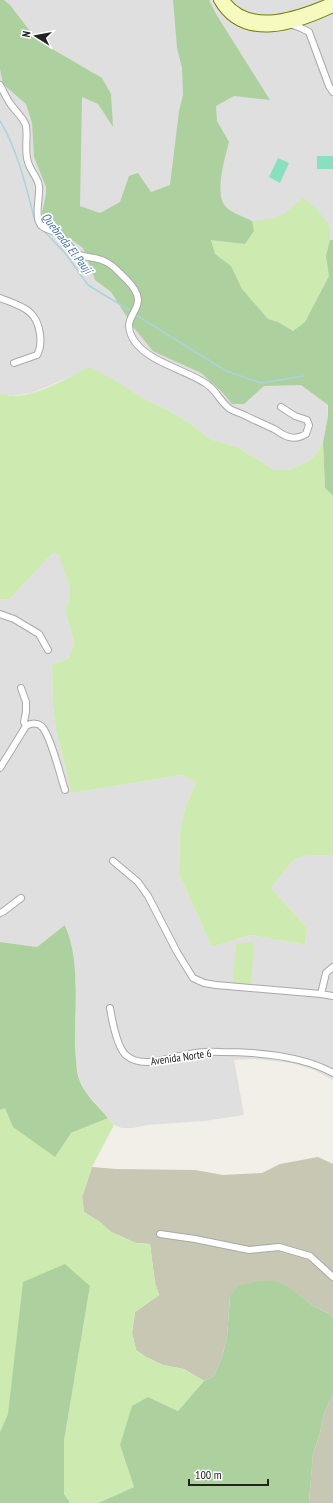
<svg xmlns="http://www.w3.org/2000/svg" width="333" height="1503" font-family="'PT Sans Narrow',sans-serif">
<rect width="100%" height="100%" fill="#f2efe9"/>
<path fill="#e0dfdf" d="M0 0H333V279L327 395 328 416 323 442 317 453 309 461 289 470H275L237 447 210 439 188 422 168 410 144 399 72 376 32 393 12 396 0 394Z
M55 553 59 556 62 561 70 587V599L65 610 74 643 69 658 52 665 53 706 56 730 72 793 181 775 196 782 185 808 180 833 179 874 212 947 251 935 305 945 307 928 271 888 293 860 304 856 333 855V1080L314 1070 291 1063 256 1059 234 1060 244 1115 205 1121 147 1125 133 1128H122L114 1125 108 1118 85 1091 79 1079 76 1061 74 1017 76 980 66 925 37 947 0 942V599L9 600 52 554Z"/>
<path fill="#c7c7b4" d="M318 1157 333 1164V1317L328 1313 315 1307 297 1294 230 1296 227 1337 222 1357 214 1376 204 1381 184 1369 163 1365 146 1357 136 1350 132 1333 135 1312 159 1295 155 1283 150 1244 136 1243 111 1232 100 1222 84 1212 82 1197 92 1167 116 1169 195 1170 223 1175 262 1173 280 1164Z
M333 1394V1503H309L313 1454 320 1433 324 1413Z"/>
<path fill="#cdebb0" d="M303 198 318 210 330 227V240L326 256 329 276 305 322 293 331 278 322 268 319 242 289 231 266 215 254 211 240 245 244 254 231 252 221 272 219 285 213Z
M89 367 114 380 144 399 168 410 188 422 210 439 237 447 275 470H289L309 461 317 453 323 442 325 488 333 496V855L304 856 293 860 271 888 307 928 305 945 251 935 212 947 179 874 180 833 185 808 196 782 181 775 72 793 56 730 53 706 52 665 69 658 74 643 65 610 70 599V587L59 556 55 553 52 554 9 600 0 599V394C4 394 8 396 13 396 37 396 68 378 89 367Z
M254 942 251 986 233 984 236 944Z
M5 1107 71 1133 108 1118 114 1125 92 1167 82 1197 84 1212 100 1222 111 1232 136 1243 150 1244 155 1283 159 1295 135 1312 132 1333 136 1350 146 1357 163 1365 184 1369 204 1381 178 1411 148 1397 120 1445 134 1487 98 1503H70L64 1494V1441L90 1286 8 1414 0 1432V1110Z"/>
<path fill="#add19e" d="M0 0H4L10 5 37 40 102 78 111 94 113 127 98 104 82 97 80 206 100 213 120 202 129 176 138 173 151 192 170 185 179 111 183 95 182 68 177 48 173 0H209L216 14 270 100 234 96 216 106 217 121 229 142C225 158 213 196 227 208 234 214 245 217 252 221L254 231 245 244 211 240 215 254 231 266 242 289 268 319 278 322 293 331 305 322 329 276 326 256 330 240H333V496L325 488 323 442 328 416V405L301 385 264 386 244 404H232L222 392 201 373 170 359 153 351 134 328 111 292 95 280 83 248 58 230 45 225 42 213 46 194V187L34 157 32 123 26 104 3 84 0 69Z
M65 925C81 964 74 1005 75 1046 76 1057 76 1069 79 1079 84 1094 98 1106 108 1118L71 1133 55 1157 13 1127 5 1108 0 1110V942L37 947Z
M65 1264 90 1286 64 1441V1494L70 1503H0V1432L8 1414 23 1282Z
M260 1281H275L285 1285 315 1307 328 1313 333 1317V1394L324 1413 320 1433 313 1454 309 1503H98L134 1487 120 1445 132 1406 148 1397 178 1411 204 1381 214 1376 222 1357 227 1337 230 1296 238 1286Z"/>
<path fill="#88e0be" d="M317 156H333V169H317Z
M278 158 289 163 280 183 269 177Z"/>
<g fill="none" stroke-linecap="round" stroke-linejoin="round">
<path stroke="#aad3df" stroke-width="1.5" d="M0 121C17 148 27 190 35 221L37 223
M42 229 65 253 88 285 129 310
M136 315 226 371 261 383 304 376"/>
<g stroke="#a9a9a9" stroke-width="8">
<path id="minor" d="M290 24 301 28 309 32 329 86 333 92
M0 85C4 92 7 100 12 106 16 112 24 118 26 126 28 138 24 150 28 162 30 170 38 178 39 186 40 198 35 212 39 222 42 230 51 229 57 233 66 238 69 249 78 254 86 258 96 257 104 261 113 264 120 274 127 280 155 309 119 312 132 337 144 361 184 369 205 383 216 389 220 402 230 409 235 412 241 413 246 416 256 421 266 425 276 430 280 433 285 436 289 437 296 439 301 437 306 434L309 425 307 420 295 416 281 407
M0 298C20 306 37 309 40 334 41 342 41 348 37 355L14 363
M0 614 14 619 39 634 48 650
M21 688 26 702V712L24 722 26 726
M0 768 26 726C31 723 39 722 43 728 52 740 60 775 65 790
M113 861 138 882 148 896 177 952 193 978 204 983 216 985 321 994
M0 913 4 911 21 898
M333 967 326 973 321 994 333 996
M110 1008C112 1020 117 1049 127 1056 142 1068 164 1059 180 1056 192 1053 207 1051 220 1052 256 1052 301 1055 333 1073
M160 1234 195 1239 249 1250 279 1247 310 1256 333 1277"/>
</g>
<g stroke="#707d05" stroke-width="10">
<path id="secondary" d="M218 0C243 45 297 25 333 8
M225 0C250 35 301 15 333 1"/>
</g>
<use href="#minor" stroke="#fff" stroke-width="6"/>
<use href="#secondary" stroke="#f7fabf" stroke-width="8"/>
</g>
<g text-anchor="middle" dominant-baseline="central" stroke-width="3.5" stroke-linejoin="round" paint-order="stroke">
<g font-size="11" fill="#222" stroke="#fff">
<text transform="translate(181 1057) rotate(-8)">Avenida Norte 6</text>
</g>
<g font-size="12" font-style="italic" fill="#4a7aab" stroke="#fff">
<text transform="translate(67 243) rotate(52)">Quebrada El Paují</text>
</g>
</g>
<g transform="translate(36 36) rotate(281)" stroke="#ffffff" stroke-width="3" paint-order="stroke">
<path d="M0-3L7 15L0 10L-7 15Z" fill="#222222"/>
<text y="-6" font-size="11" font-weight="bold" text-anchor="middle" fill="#222222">N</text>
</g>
<path d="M189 1479v6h79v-6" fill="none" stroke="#222222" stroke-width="2"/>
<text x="195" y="1479" font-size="12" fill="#222222" stroke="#ffffff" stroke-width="3" paint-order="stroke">100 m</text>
</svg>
